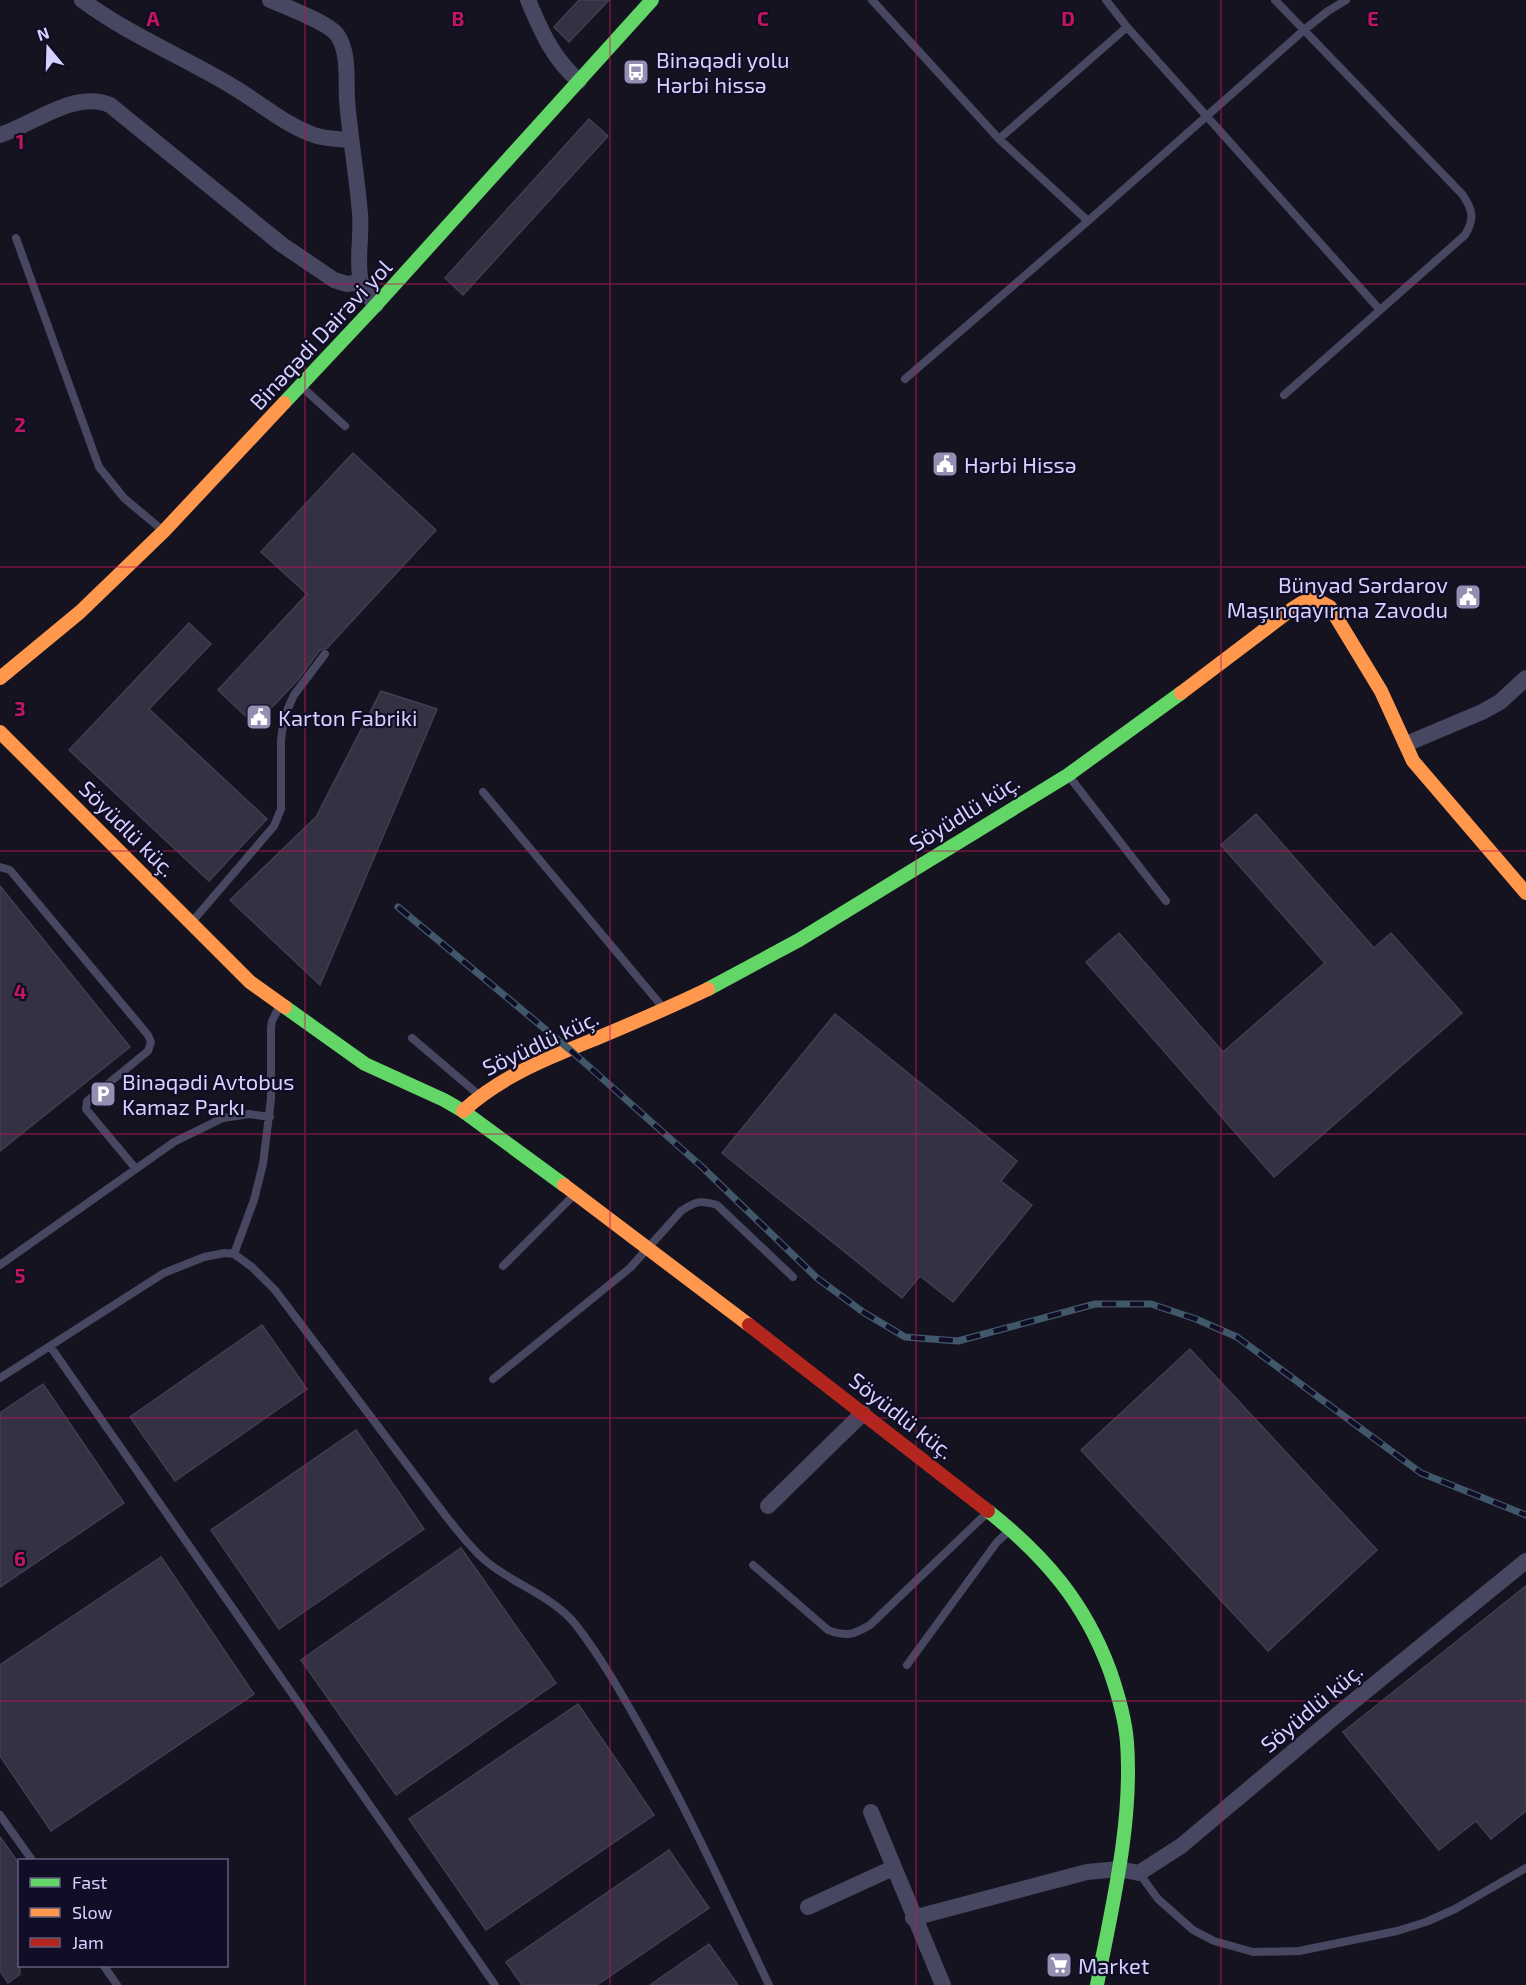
<svg xmlns="http://www.w3.org/2000/svg" width="1526" height="1985" font-family="'Exo 2',sans-serif">
<rect width="100%" height="100%" fill="#151320"/>
<path fill="#333142" stroke="#413d54" stroke-width="1.5" d="M579 0H609L569 42 554 27Z
M589 119 608 136 463 295 445 278Z
M353 453 436 530 327 648 320 650 297 681 255 725 218 690 307 594 261 552Z
M189 623 211 644 149 709 267 819 209 881 69 750Z
M381 691 437 709 320 985 230 900 316 817Z
M1256 814 1374 948 1391 933 1462 1013 1274 1177 1086 962 1119 933 1223 1052 1325 963 1221 845Z
M0 886 130 1047 0 1151Z
M835 1014 1017 1161 1001 1181 1032 1205 953 1302 920 1276 902 1298 722 1153Z
M262 1325 307 1389 175 1481 130 1417Z
M1190 1349 1377 1550 1268 1651 1081 1450Z
M43 1384 124 1503 0 1587V1413Z
M356 1430 424 1529 279 1629 211 1530Z
M461 1548 556 1683 396 1795 301 1660Z
M161 1557 254 1694 51 1831 0 1756V1665Z
M1526 1586V1811L1491 1839 1476 1821 1439 1850 1343 1732Z
M578 1704 654 1815 486 1930 409 1819Z
M0 1837 20 1865V1974L8 1983 0 1971Z
M669 1850 709 1908 597 1985H522L506 1962Z
M709 1944 738 1985H650Z"/>
<g fill="none" stroke-linecap="round" stroke-linejoin="round">
<path stroke="#474761" stroke-width="8" d="M872 0 999 139 1088 221
M1106 0 1127 27
M1275 0 1462 194C1473 210 1475 218 1465 235L1284 395
M999 139 1127 27 1380 310
M16 238 99 467 124 498 161 529
M905 379 1088 221 1304 30 1328 11 1346 0
M303 388 345 426
M1068 775 1166 901
M483 792 665 1010
M0 867 10 870 148 1035 151 1042 148 1051 87 1101 86 1109 136 1169
M191 923 274 826 281 809V740L284 717 294 695 325 654
M412 1038 479 1095
M234 1254 254 1200 263 1164 271 1099V1028L272 1021 280 1005
M0 1265 174 1142 223 1118 249 1114 270 1117
M503 1266 575 1194
M50 1346 495 1985
M0 1378 164 1273 204 1257 225 1253 234 1254 252 1267 275 1290 445 1515C458 1531 471 1549 487 1562 515 1585 553 1596 576 1625 603 1660 624 1698 646 1737 691 1817 729 1901 769 1985
M493 1379 630 1268 681 1211C696 1201 700 1200 717 1205L793 1277
M753 1565 828 1630C847 1637 853 1635 870 1625L988 1512
M907 1665 997 1542 1010 1530
M0 1815 32 1860
M1139 1873 1158 1899 1193 1930 1214 1941 1253 1952 1299 1951 1397 1931 1426 1922 1455 1909 1526 1868
M104 1966 117 1985"/>
<path stroke="#474761" stroke-width="16" d="M82 0C128 34 181 56 230 85 258 101 283 124 314 135 325 139 338 139 350 140
M270 0C286 7 330 23 338 36 349 53 346 80 347 100 350 138 357 175 360 214 362 235 356 263 361 282 364 292 370 298 376 305
M528 0C541 31 553 59 579 81
M0 135C34 124 74 90 110 105L281 244 334 280 347 284 361 282
M1406 744 1482 712 1500 702 1526 678
M768 1506 863 1413
M871 1812 943 1985
M808 1907 893 1868
M913 1918 1087 1872 1119 1869 1139 1873 1181 1846 1350 1704 1526 1561"/>
<path stroke="#63d668" stroke-width="14" d="M284 403 376 305 652 0
M708 989 799 940 1068 775 1181 693
M285 1007 365 1064 444 1100 463 1111 564 1185
M988 1511C1045 1556 1085 1603 1110 1671 1118 1694 1125 1718 1127 1742 1133 1823 1112 1906 1097 1985"/>
<path stroke="#ff974d" stroke-width="14" d="M0 678 80 612 164 531 284 403
M1181 693 1292 609C1309 598 1312 596 1330 607L1381 691 1413 761 1526 893
M0 732 250 982 285 1007
M463 1111C501 1076 548 1058 595 1039 633 1023 671 1007 708 989
M564 1185 749 1325"/>
<path stroke="#b3261e" stroke-width="14" d="M749 1325 988 1511"/>
<g stroke="#40586a" stroke-width="7">
<path id="rail" d="M398 907 569 1049 701 1166 817 1278 863 1312 905 1337 958 1341 1095 1304H1151L1196 1319 1237 1337 1421 1473 1526 1515"/>
</g>
<use href="#rail" stroke="#110d26" stroke-width="4.5" stroke-dasharray="14" stroke-linecap="butt"/>
</g>
<path fill="none" stroke="#c2185b" stroke-width="1.5" stroke-opacity="0.55" d="M305 0V1985M610 0V1985M916 0V1985M1221 0V1985M0 284H1526M0 567H1526M0 851H1526M0 1134H1526M0 1418H1526M0 1701H1526"/>
<defs>
<g id="bus-square" transform="scale(1.35)"><rect x="-9" y="-9" width="18" height="18" rx="4" fill="#928fb1" stroke="#110d26"/><path d="M-5-6H5V4H4V6H2V4H-2V6H-4V4H-5ZM-3.5-4V0h7V-4ZM-3.5 1.2v1.5H-2V1.2ZM2 1.2v1.5H3.5V1.2Z" fill="#fff"/></g>
<g id="civic-square" transform="scale(1.35)"><rect x="-9" y="-9" width="18" height="18" rx="4" fill="#928fb1" stroke="#110d26"/><path d="M-.6-6.5H3V-4.5H.6V-3L4-1V1h2V6H-6V1h2V-1L-.6-3ZM-1.2 2.5V6h2.4V2.5Z" fill="#fff"/></g>
<g id="parking-square" transform="scale(1.35)"><rect x="-9" y="-9" width="18" height="18" rx="4" fill="#928fb1" stroke="#110d26"/><path d="M-3.5-5.5H1a3.5 3.5 0 0 1 0 7H-1V5.5H-3.5ZM-1-3.4V-.6H.8a1.4 1.4 0 0 0 0-2.8Z" fill="#fff"/></g>
<g id="supermarket-square" transform="scale(1.35)"><rect x="-9" y="-9" width="18" height="18" rx="4" fill="#928fb1" stroke="#110d26"/><path d="M-6-5.5h2.5l.6 2H6L4.5 2H-2.5L-4.4-4H-6ZM-1.5 3.2a1.3 1.3 0 1 0 .1 0ZM3 3.2a1.3 1.3 0 1 0 .1 0Z" fill="#fff"/></g>
</defs>
<g fill-rule="evenodd">
<use href="#bus-square" x="636" y="72"/>
<use href="#civic-square" x="945" y="464"/>
<use href="#civic-square" x="1468" y="597"/>
<use href="#civic-square" x="259" y="717"/>
<use href="#parking-square" x="103" y="1094"/>
<use href="#supermarket-square" x="1059" y="1965"/>
</g>
<g text-anchor="middle" dominant-baseline="central" stroke-width="4.5" stroke-linejoin="round" paint-order="stroke">
<g font-size="22" fill="#d6d2ff" stroke="#110d26" text-anchor="start">
<text x="656" y="59">Binəqədi yolu<tspan x="656" dy="25">Hərbi hissə</tspan></text>
<text x="964" y="464">Hərbi Hissə</text>
<text x="1448" y="584" text-anchor="end">Bünyad Sərdarov<tspan x="1448" dy="25">Maşınqayırma Zavodu</tspan></text>
<text x="278" y="717">Karton Fabriki</text>
<text x="122" y="1081">Binəqədi Avtobus<tspan x="122" dy="25">Kamaz Parkı</tspan></text>
<text x="1078" y="1965">Market</text>
</g>
<g font-size="22" fill="#d6d2ff" stroke="#110d26">
<text transform="translate(320 334) rotate(-47)">Binəqədi Dairəvi yol</text>
<text transform="translate(964 812) rotate(-32)">Söyüdlü küç.</text>
<text transform="translate(128 828) rotate(45)">Söyüdlü küç.</text>
<text transform="translate(540 1042) rotate(-25)">Söyüdlü küç.</text>
<text transform="translate(902 1415) rotate(38)">Söyüdlü küç.</text>
<text transform="translate(1311 1707) rotate(-40)">Söyüdlü küç.</text>
</g>
</g>
<g font-size="20" text-anchor="middle" font-weight="bold" fill="#c2185b" stroke="#110d26" stroke-width="4.5" stroke-linejoin="round" paint-order="stroke">
<text x="153" y="26">A</text>
<text x="458" y="26">B</text>
<text x="763" y="26">C</text>
<text x="1068" y="26">D</text>
<text x="1373" y="26">E</text>
<text x="20" y="149">1</text>
<text x="20" y="432">2</text>
<text x="20" y="716">3</text>
<text x="20" y="999">4</text>
<text x="20" y="1283">5</text>
<text x="20" y="1566">6</text>
</g>
<rect x="18" y="1859" width="210" height="108" fill="#110d26" stroke="#605c7d" stroke-width="1.5"/>
<rect x="30" y="1878" width="30" height="9" fill="#63d668" stroke="#605c7d" stroke-width="1.5"/>
<text x="72" y="1889" font-size="18" fill="#d6d2ff">Fast</text>
<rect x="30" y="1908" width="30" height="9" fill="#ff974d" stroke="#605c7d" stroke-width="1.5"/>
<text x="72" y="1919" font-size="18" fill="#d6d2ff">Slow</text>
<rect x="30" y="1938" width="30" height="9" fill="#b3261e" stroke="#605c7d" stroke-width="1.5"/>
<text x="72" y="1949" font-size="18" fill="#d6d2ff">Jam</text>
<g transform="translate(48 48) rotate(341)" stroke="#110d26" stroke-width="4.5" paint-order="stroke">
<path d="M0-4.5L10 22L0 15L-10 22Z" fill="#d6d2ff"/>
<text y="-9" font-size="16" font-weight="bold" text-anchor="middle" fill="#d6d2ff">N</text>
</g>
</svg>
